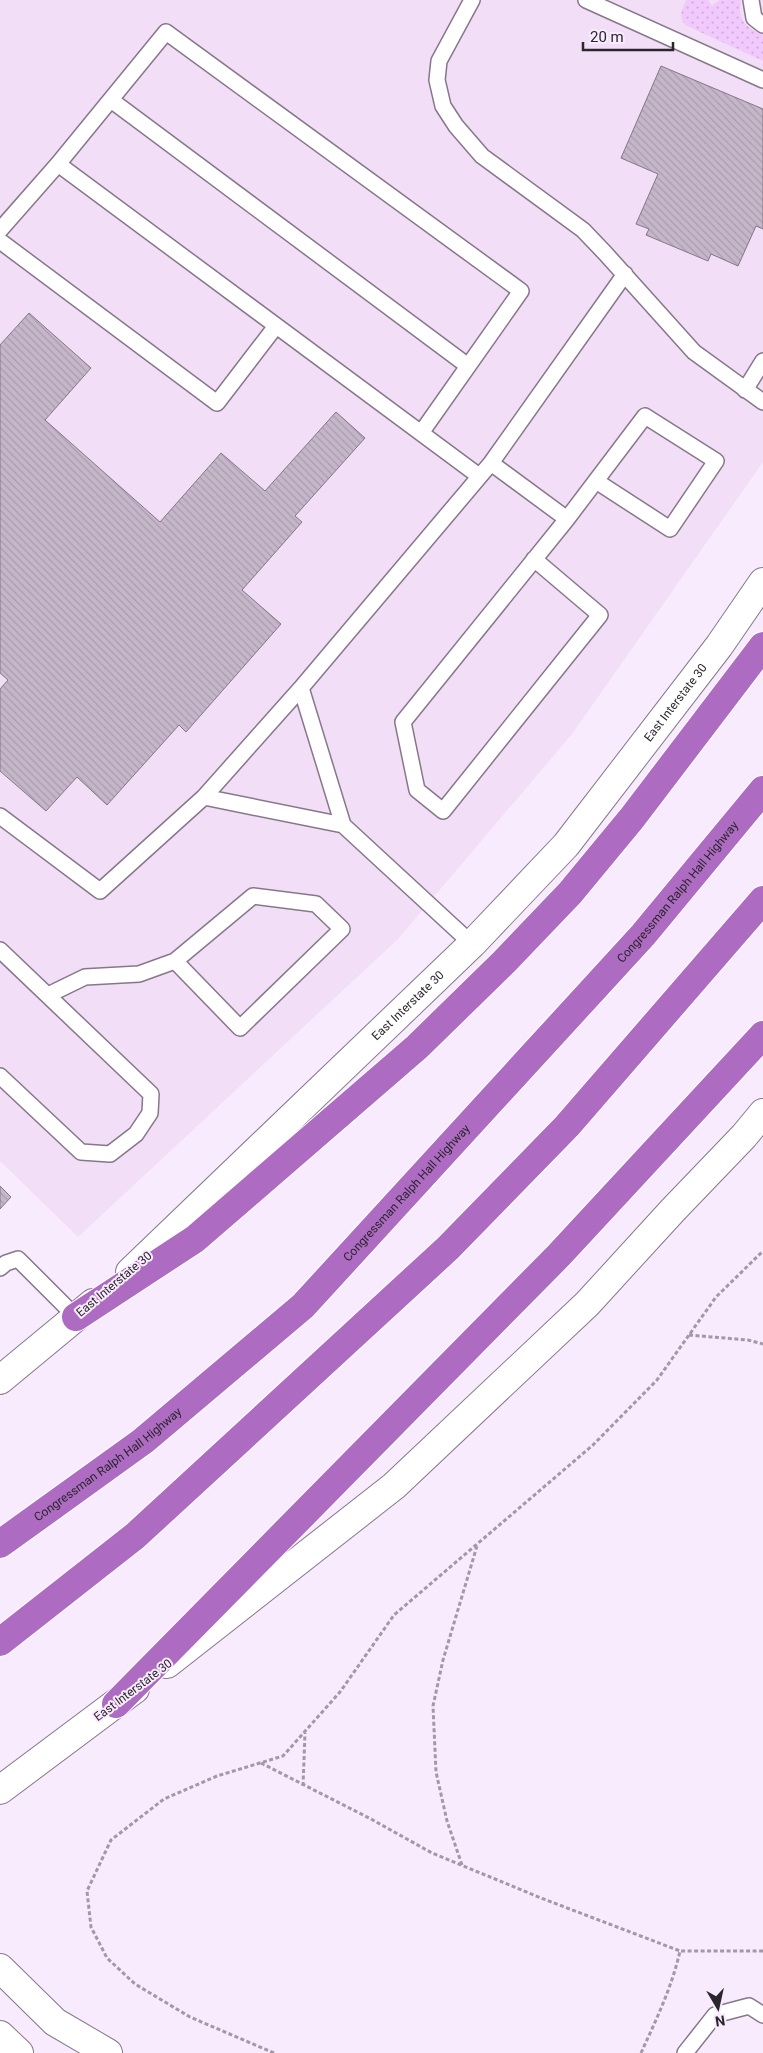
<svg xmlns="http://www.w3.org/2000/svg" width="763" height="2053" font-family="Roboto,sans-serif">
<defs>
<pattern id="grass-dots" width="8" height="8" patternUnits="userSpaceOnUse" patternTransform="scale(1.25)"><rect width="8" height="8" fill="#f1c9fd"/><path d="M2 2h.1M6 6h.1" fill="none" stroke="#cfacd9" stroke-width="1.8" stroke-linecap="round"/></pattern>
<pattern id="building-back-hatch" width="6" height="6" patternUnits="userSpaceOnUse" patternTransform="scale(1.25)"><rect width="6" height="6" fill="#c5b7c9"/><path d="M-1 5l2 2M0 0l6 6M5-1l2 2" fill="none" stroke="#a99dad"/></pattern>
</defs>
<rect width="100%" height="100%" fill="#f9ebfe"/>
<path fill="#f2def7" d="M0 0H763V462L572 734 398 939 78 1237 0 1161Z"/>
<path fill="url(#grass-dots)" d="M686 0H708L712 6 720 0H741C737 21 746 27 763 35V61L685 25C678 17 682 9 686 0Z"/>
<path fill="url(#building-back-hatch)" stroke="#847787" d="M661 66 763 109V229L756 226 738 266 711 254 708 261 646 235 649 229 636 224 658 174 621 158Z
M29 313 91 368 45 420 160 522 221 453 265 491 336 412 365 438 295 516 302 522 242 590 281 624 186 732 179 725 107 805 77 777 46 811 0 771V689L8 680 0 673V345Z
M0 1186 11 1197 0 1209Z"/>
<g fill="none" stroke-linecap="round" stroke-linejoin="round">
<g stroke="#867889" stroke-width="18">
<path id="service" d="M472 0 439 61 437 80 443 106 456 126 482 156 583 230 605 253 694 352 763 402
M586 0 763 80
M751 0 754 18 763 25
M111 100 468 366
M58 164 166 32 521 291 421 433
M0 230 58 164 479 476
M0 241 217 403 276 326
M745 390 763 361
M491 463 567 519 403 722 417 790 443 811 600 615 534 559
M567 519 645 416 716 461 670 529 596 481
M204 797 301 688
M0 816 100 891 204 797 343 825
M472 944 343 825 301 688 491 463 625 274
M0 950 151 1094 150 1113 136 1134 110 1154 81 1152 0 1076
M48 995 85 977 139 974 175 961 253 896 316 904 342 929 240 1028 175 961
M0 1268 6 1263 18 1259 76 1317
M685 2053 715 2015 749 2006 763 2015"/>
</g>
<g stroke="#867889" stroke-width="30">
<path id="tertiary" d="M0 1968 55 2022 108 2053
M0 2035 19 2053"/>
</g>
<g stroke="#867889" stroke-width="30">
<g id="secondary">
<path id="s1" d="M130 1272 472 944 566 845 719 646 763 582"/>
<path d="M0 1380 93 1303"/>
<path d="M167 1664 394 1486 587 1304 673 1210 744 1136 763 1113"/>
<path d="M0 1790 135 1689"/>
</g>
</g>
<g stroke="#fff" stroke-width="30">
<g id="motorway">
<path d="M76 1317 195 1239 417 1047 504 962 570 893 632 818 763 646"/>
<path id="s2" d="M0 1544 143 1441 303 1306 643 935 763 790"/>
<path d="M0 1642 135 1536 448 1248 567 1126 763 900"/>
<path d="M116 1704 559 1255 763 1035"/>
</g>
</g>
<path stroke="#a398a6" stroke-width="3" stroke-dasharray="4 2.5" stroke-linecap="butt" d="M689 1335 748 1340 763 1344
M261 1763 371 1819 432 1853 541 1898 680 1951
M303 1786 305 1733
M462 1865 447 1821 436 1772 433 1706 443 1660 477 1546
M274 2053 190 2017 135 1984 107 1958 91 1927 87 1891 111 1840 164 1799 217 1776 283 1756 340 1692 394 1615 593 1445 657 1380 716 1297 763 1251
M641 2053C656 2020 672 1987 680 1951H763"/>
<use href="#service" stroke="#fff" stroke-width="15"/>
<use href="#tertiary" stroke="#fff" stroke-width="28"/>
<use href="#secondary" stroke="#fff" stroke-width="28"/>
<use href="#motorway" stroke="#ad6bc1" stroke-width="28"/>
</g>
<g text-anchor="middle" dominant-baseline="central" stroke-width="4" stroke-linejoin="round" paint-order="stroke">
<g font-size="12" fill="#2b252c" stroke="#f9ebfe">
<text stroke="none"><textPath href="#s1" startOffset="790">East Interstate 30</textPath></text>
<text stroke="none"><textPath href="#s2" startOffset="944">Congressman Ralph Hall Highway</textPath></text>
<text stroke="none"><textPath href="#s1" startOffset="385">East Interstate 30</textPath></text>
<text stroke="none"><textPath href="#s2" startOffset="539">Congressman Ralph Hall Highway</textPath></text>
<text transform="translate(114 1284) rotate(-40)">East Interstate 30</text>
<text stroke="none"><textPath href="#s2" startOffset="134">Congressman Ralph Hall Highway</textPath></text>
<text transform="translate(133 1690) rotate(-37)">East Interstate 30</text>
</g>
</g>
<g transform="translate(718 2008) rotate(171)" stroke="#f9ebfe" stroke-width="4" paint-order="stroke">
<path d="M0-4L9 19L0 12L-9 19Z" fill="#2b252c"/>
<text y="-8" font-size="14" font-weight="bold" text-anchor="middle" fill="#2b252c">N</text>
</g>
<path d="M583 42v8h90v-8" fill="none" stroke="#2b252c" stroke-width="2.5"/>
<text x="590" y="42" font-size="15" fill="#2b252c" stroke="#f9ebfe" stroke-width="4" paint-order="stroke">20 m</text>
</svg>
